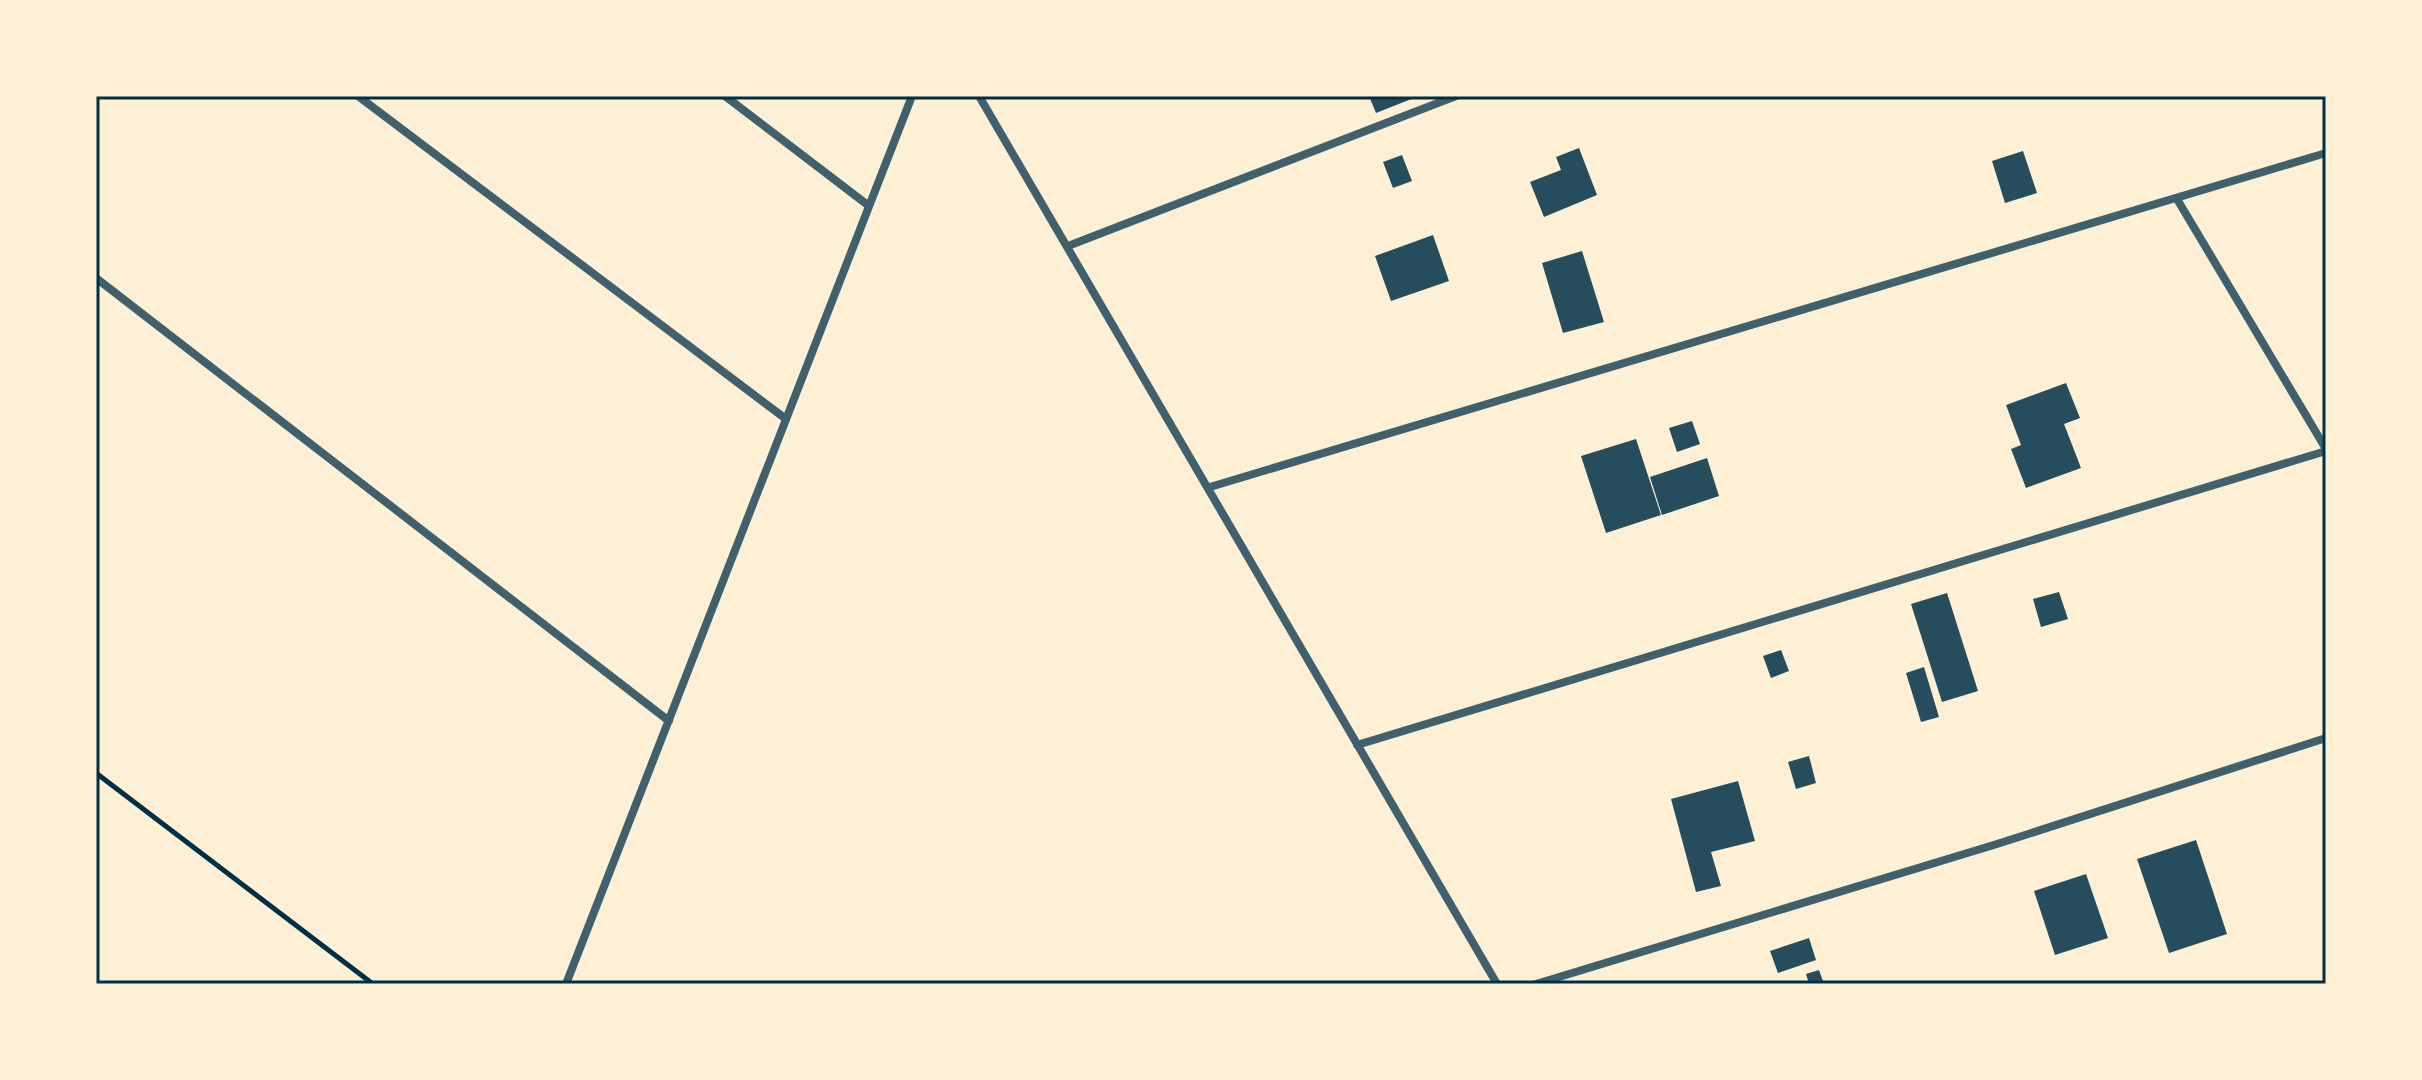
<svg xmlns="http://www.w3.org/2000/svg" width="2422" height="1080" font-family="'Nunito Sans',sans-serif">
<rect width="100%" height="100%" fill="#fdf0d5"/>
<path fill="#264d5e" d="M1369 96H1419L1376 113Z
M1579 148 1597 195 1544 217 1530 182 1561 170 1556 157Z
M2023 151 2037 193 2005 203 1992 161Z
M1402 155 1412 181 1393 188 1383 162Z
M1433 235 1449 281 1391 301 1375 256Z
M1582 251 1604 322 1563 333 1542 263Z
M2066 383 2080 418 2064 424 2081 468 2026 488 2011 449 2021 445 2006 405Z
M1692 421 1700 444 1677 452 1669 428Z
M1636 439 1661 515 1606 533 1581 456Z
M1707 458 1719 496 1662 515 1650 477Z
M2059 592 2068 619 2041 627 2033 599Z
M1947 593 1978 691 1942 702 1911 604Z
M1781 650 1789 671 1771 678 1763 656Z
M1924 667 1939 717 1921 722 1906 673Z
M1809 756 1816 783 1796 789 1788 762Z
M1738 781 1755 841 1711 852 1721 886 1696 892 1671 799Z
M2196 840 2227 934 2169 953 2137 859Z
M2086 874 2108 938 2055 955 2034 891Z
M1809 938 1816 960 1778 973 1770 951Z
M1819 970 1824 984H1809L1806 974Z"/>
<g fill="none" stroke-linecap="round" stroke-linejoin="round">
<path stroke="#003049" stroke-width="5" d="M96 773 373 984"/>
<path stroke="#3f606c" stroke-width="8" d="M358 96 786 419
M725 96 869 206
M979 96 1497 984
M2177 199 2326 449
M1068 246 1456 96
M96 278 669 721
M1210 487 2326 153
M1357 745 2326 451
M566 984 912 96
M1536 984 1997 844 2326 738"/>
</g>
<rect width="2422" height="1080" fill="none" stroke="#fdf0d5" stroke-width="196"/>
<rect x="98" y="98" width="2226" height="884" fill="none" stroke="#003049" stroke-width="3"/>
</svg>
